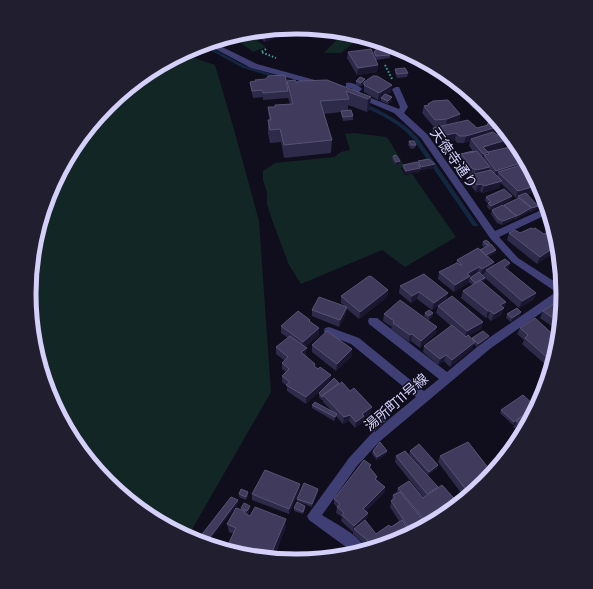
<svg xmlns="http://www.w3.org/2000/svg" width="593" height="589" font-family="'DM Sans','Noto Sans JP',sans-serif">
<rect width="100%" height="100%" fill="#100e1d"/>
<path fill="#122625" d="M339 31 362 36 341 53H324L343 33Z
M245 32 266 47 253 52 232 36Z
M182 54 215 65 233 126 259 221 271 392 187 538C158 523 129 507 107 483 5 376 3 211 107 105 129 83 156 68 182 54Z
M417 57C446 73 474 91 495 117L484 115 472 108 451 82 428 70 425 64Z
M355 133 386 137 389 140 405 167 401 168 405 175 412 174 456 237 405 267 382 250 301 284 289 265 271 217 267 204V192L263 180V171L275 163 334 157 341 152 350 150 345 134Z"/>
<g fill="none" stroke-linecap="round" stroke-linejoin="round">
<path fill="#142741" fill-rule="evenodd" d="M204 44 245 66 297 82 296 83H294L243 68 201 45Z
M362 104H366C385 113 402 121 417 137L477 224 478 225 477 226H473L413 139C399 123 381 115 362 106Z"/>
<path stroke="#3ca298" stroke-width="2" stroke-dasharray="1.5 2" stroke-linecap="butt" d="M266 49 261 52 276 58
M385 65 392 79"/>
<path fill="#3f3f76" fill-rule="evenodd" d="M212 42 257 64 322 82 323 84 319 86 251 68 206 44Z
M346 83C351 82 359 85 362 89L358 93 399 109 400 107 392 89 396 87H399L408 107 404 113 427 134 495 231 548 207 550 213 499 237 518 258 563 287 564 297 491 348 379 442 357 466 322 515C336 524 360 535 367 551L354 555 346 547 309 520 307 516 349 458 371 434 416 397 351 344 325 334 324 331 325 328 329 327 359 338 424 391 439 379 369 324 368 321 369 318H377L447 372 483 342 556 292 512 262 490 238 421 138 394 113 356 97 355 95H350L349 93 353 89 346 87Z"/>
</g>
<path fill="#2e2a49" d="M297 27 321 29 311 37 307 36 293 29 291 30V31L265 42 251 31Z
M376 49 390 55V58L376 60 373 55 374 51H376Z
M348 52 378 65 377 72 357 75 347 58Z
M395 69 408 73 407 77 397 78 395 73Z
M266 79 287 85V81L299 82 327 80 371 97 369 110 367 112 348 105V110L353 116V120L343 121 341 114V112L324 114 332 140 331 153 284 158 281 142 270 143 268 133V120H269L268 107H275L290 104 288 98 263 100V97L253 98 251 89 250 82Z
M365 79 364 81 391 92 387 95 392 97V101L388 104 381 101V98L378 100 364 92V83L361 86 356 85V81Z
M428 104 460 114 459 121 454 123 477 128 486 126 487 124 495 133 504 147 487 152V154L488 152 524 162 523 167 536 180 532 193 527 195 538 206 537 209 531 212 530 211 516 219H515L502 225 497 223 491 214 492 210 504 206V205L517 199V198H516L501 183 499 188 482 193 480 191 476 192 468 182 469 175H470L457 158V155L474 152 469 146 470 141 464 143H457L455 140 444 142 441 136 434 138 432 135 433 128 438 127H434L422 113 424 106 428 105Z
M409 141 416 145 415 148 411 149 408 145Z
M516 142 519 146 526 159H522V151H517V144Z
M393 156 400 161 399 165H396L392 160Z
M418 161 435 164 434 168 421 170H420V172L406 174 403 169V165L418 164Z
M486 197 511 200 490 210 487 207 488 203 485 201Z
M551 215 555 228 552 229 544 222 545 218Z
M509 233 544 234 559 243 563 281 552 272 555 265 552 262 554 257H553L550 255 537 264 507 240Z
M483 242 490 245 495 253 488 257 493 266 510 263 508 270 536 293 533 300 519 308 485 278 484 281 482 282 506 302 501 315 491 321 488 318H486L461 298 463 291 473 285 469 282 468 283 454 292 438 279 439 272 456 263 457 260 485 248 482 245Z
M400 286 446 300 432 310 417 299 411 303 399 293Z
M388 290 387 297 359 319 346 308V314L339 327 312 316V310L345 306 341 303V296Z
M564 297 560 332 540 318 543 311Z
M438 306 483 322 481 329 468 336 472 339V338L489 336 488 339 477 347 474 344 472 349 450 367 444 361 438 365 423 352 424 346 451 326 436 313Z
M425 313H433L432 317 429 320 424 316Z
M384 314 436 333 420 348 411 341 409 342 391 329 392 327 383 321Z
M507 314 520 316 511 322 506 318Z
M310 320V322L319 335 305 347 306 354 305 356 315 367 318 369 331 375 330 381 306 404 287 391V386L282 382V376L286 372 282 369V363L285 361 276 354V347L288 338 281 333V326Z
M520 328 559 347 554 364 552 365 547 366 522 344 524 340 517 334Z
M312 345 352 349V356L336 371 312 352Z
M319 393 371 413 364 418 363 422 355 428 349 421 343 424 336 416 334 421 312 408V405L333 412 323 402V400H322L319 397Z
M539 406 523 436 513 427 516 423 513 425 500 413 501 410 534 408Z
M387 419 386 422 375 432 370 428 371 425Z
M373 451H387L386 454 377 460 372 454Z
M410 451 437 468 428 475 409 454Z
M396 456 438 487 437 489 445 517 399 542 371 550 353 534V532L341 521 342 517 336 513 337 507 334 504V499L371 465 370 469 377 477 376 479 385 487 384 493 366 511 368 513 367 518 365 520 376 534 391 527 399 521 390 507 393 495 396 493 398 488 423 498H424L395 462Z
M440 456 485 484 473 494 472 495 470 493 464 497 438 462Z
M300 489 289 514 252 500V494Z
M318 489V492L312 507 297 501V499Z
M248 492V495L246 500 239 497V494Z
M250 506V508L248 514 245 513 250 516 286 526 273 560 244 557 234 534 229 532 227 524 242 510 241 508Z
M294 508 305 509 303 514 294 511Z"/>
<path fill="#1b1730" d="M293 27V29L291 30V31L265 42V32L270 30Z
M313 29H321L311 37V30Z
M378 65 377 72 357 75 358 68Z
M365 79 364 82 361 86V83Z
M392 85 391 92 378 100 379 93Z
M371 97 369 110 367 112 368 99Z
M392 97V101L388 104V101Z
M460 114 459 121 446 126 447 119Z
M497 127 495 134 471 139 470 141 464 143 466 136Z
M442 129 441 136 434 138 435 131Z
M456 133 455 140 444 142 446 135Z
M506 140 504 147 483 153V147Z
M488 152 486 158 484 155 483 161H481L483 154Z
M400 161 399 165H396V162Z
M524 162 522 170 498 172 497 177 494 178 496 171Z
M435 164 434 168 421 170V167Z
M490 167 488 174 474 178 476 170Z
M420 168V172L406 174V171Z
M536 180 534 186H535L532 193 519 197 518 196 517 198H516L518 191 531 182Z
M502 181 499 188 482 193 484 186Z
M482 184 480 191 476 192 477 185Z
M512 196 511 200 490 210 491 206Z
M538 206 537 209 531 212 532 208Z
M531 208 530 212 516 219 517 216Z
M516 216 515 219 502 225 503 221Z
M553 248 550 255 537 264 540 257Z
M559 248 560 253 554 255 553 257 556 250Z
M496 250 495 253 484 259 485 255Z
M494 262 492 269 486 270 485 273 480 276 482 269Z
M510 263 508 270 504 267Z
M479 267 477 274 470 278 468 283 454 292 455 285 470 272Z
M485 278 484 281 474 286 475 283Z
M388 290 387 297 359 319 360 312Z
M419 292 417 299 411 303 412 296Z
M448 293 446 300 432 310 434 303Z
M536 293 533 300 519 308 522 301Z
M506 302 501 315 491 321 494 314 500 305Z
M347 307 346 314 339 327 340 320Z
M488 311H490L488 318H486Z
M521 312 520 316 511 322 512 318Z
M433 313 432 317 429 320V316Z
M483 322 481 329 465 338 467 331Z
M437 327 436 333 420 348 421 341Z
M319 328V335L303 349V342Z
M412 334 411 341 409 342 410 335Z
M489 336 488 339 477 347 478 344Z
M475 342 472 349 450 367 452 360Z
M307 348 306 354 301 359V352Z
M352 349V356L336 371 337 364Z
M446 355 444 361 438 365 440 359Z
M555 358 554 364 552 365 547 366 550 360Z
M331 375 330 381 306 404V397Z
M535 406 533 410 516 421V423L513 425 514 422Z
M372 407 371 413 364 418 363 422 355 428 356 422 362 414Z
M350 415 349 421 343 424 344 417Z
M387 419 386 422 375 432V429Z
M387 451 386 454 377 460V457Z
M438 465 437 468 428 475 429 472Z
M488 481 485 484 472 495 474 489Z
M300 484V489L289 514V509Z
M385 487 384 493 362 515 363 509Z
M438 487 436 492 426 499 427 494Z
M473 488 470 493 464 497 467 491Z
M318 489V492L312 507V504Z
M248 492V495L246 500V497Z
M238 500 239 503 206 545H204Z
M250 506V508L248 514 247 511Z
M368 513 367 518 355 530 354 529 353 532 354 526Z
M286 519V526L273 560 269 559Z"/>
<path fill="#403b5c" stroke="#575375" d="M304 28 313 29 311 30 307 29Z
M262 30H270L265 32Z
M371 49 378 65 358 68 348 52Z
M376 49H384L388 50 390 55 376 56 374 51H376Z
M405 68 408 73 397 74 395 69Z
M285 75 288 91 263 93 262 90 252 91 250 82 256 81 255 80 266 79 268 76Z
M373 76H377L392 85 379 93 364 85V82Z
M360 77 365 79 361 83 356 81Z
M295 80 296 82H299V81L327 80 371 97 368 99 346 91 349 99 320 101 332 140 284 145 280 129 270 130 268 120H271L268 107H275V105L293 104 287 81Z
M385 94 392 97 388 101 381 98Z
M448 100 460 114 447 119 435 120 424 106 429 105 428 104 433 101Z
M351 110 353 116 343 117 341 111Z
M468 120 477 128 488 125 487 124 493 122 497 127 466 136H459L456 133 446 135 442 129 435 131 433 128Z
M493 132 497 135 501 134 506 140 483 147 488 152 483 154 471 139Z
M409 141H414L416 145H411Z
M510 147 524 162 496 171 484 155 489 154 488 152Z
M473 151 474 152 461 154 460 158 457 155Z
M477 151 490 167 476 170 472 168 461 154Z
M396 155 400 161 396 162 393 156Z
M429 159 435 164 421 167 418 161Z
M417 162 420 168 406 171 403 165Z
M521 165 536 180 531 182 535 186 518 191 498 172Z
M491 170 502 181 484 186 482 184 477 185 469 175Z
M504 189 512 196 491 206 488 203 491 202 486 197Z
M526 193 538 206 532 208 518 196Z
M519 198 531 208 517 216 504 205Z
M503 205 516 216 503 221 498 219 492 210Z
M551 215 554 226H553L545 218Z
M531 228 533 229 535 228 544 234 551 230 556 234 559 243V248L556 250 553 248 540 257 509 233 515 230 520 233Z
M486 240 490 243 487 245 483 242Z
M491 244 496 250 486 255 480 250Z
M478 248 494 262 482 269 479 267 470 272 467 274 470 276 455 285 439 272 457 263 460 265H462L457 260Z
M560 252 561 260 554 255Z
M505 259 510 263 504 267 536 293 522 301 486 270Z
M561 261 562 271 554 265Z
M479 272 485 278 475 283 470 278Z
M424 274 448 293 434 303 419 292 412 296 400 286Z
M369 276 372 277 388 290 360 312 341 296Z
M480 280 506 302 500 305 504 308 494 314 490 311H488L463 291Z
M452 296 483 322 467 331 438 306Z
M319 297 347 307 340 320 312 310Z
M564 297 561 324 543 311Z
M400 300 437 327 421 341 412 334 410 335 393 323 394 321 384 314Z
M517 308 521 312 512 318 507 314Z
M429 310 433 313 429 316 425 313Z
M298 311 310 320 309 321 319 328 303 342 281 326Z
M535 318 558 339 560 338 559 347 555 358 550 360 525 338 528 335 520 328Z
M452 325 466 337 468 335 475 342 452 360 446 355 440 359 424 346Z
M327 331 352 349 337 364 312 345Z
M483 331 489 336 478 344 472 338Z
M290 336 307 348 301 352 315 364 314 366 318 369 320 367 331 375 306 397 286 385 290 382 282 376 289 369 282 363 288 357 276 347Z
M334 378 339 383 323 395 322 397 319 393Z
M342 382 350 391 354 388 372 407 362 414 364 416 356 422 350 415 344 417 323 395Z
M523 395 535 406 514 422 501 410Z
M315 402 337 414 335 417 312 405Z
M538 405 539 406 526 430 516 421Z
M380 415 387 419 375 429 371 425Z
M380 442 387 451 377 457 373 451Z
M468 442 493 474 488 481 474 489 473 488 467 491 440 456Z
M419 444 438 465 429 472 410 451Z
M405 451 438 487 427 494 396 456Z
M364 460 371 465 369 467 375 474 377 477 375 479 385 487 363 509 368 513 354 526 342 515 344 513 337 507 340 504 334 499Z
M265 470 300 484 289 509 252 494Z
M409 481 423 498 442 485 460 505 445 517 429 525 398 488Z
M304 483 318 489 312 504 297 499Z
M241 489 248 492 246 497 239 494Z
M400 492 428 526 413 534 391 501 395 498 393 495Z
M231 497 238 500 204 545 196 542Z
M297 502 305 506 303 512 294 508Z
M244 503 250 506 247 511 241 508Z
M255 507 286 519 269 559 244 557 225 551 236 528 227 524 236 508 245 511 244 513 250 516Z
M365 520 376 534 389 525 391 527 402 520 412 535 399 542 376 549 374 546 354 529Z
M344 549 353 555 352 556 348 557 341 558Z"/>
<g text-anchor="middle" dominant-baseline="central" stroke-width="3" stroke-linejoin="round" paint-order="stroke">
<g font-size="14" fill="#d4d0f9" stroke="#100e1d">
<text transform="translate(454 158) rotate(55)">天徳寺通り</text>
<text transform="translate(396 402) rotate(-41)">湯所町11号線</text>
</g>
</g>
<path d="M0 0H593V589H0ZM36 294a260 260 0 1 1 520 0a260 260 0 1 1-520 0Z" fill="#201e2f" fill-rule="evenodd"/>
<path fill="none" stroke="#d4d0f9" stroke-width="5" d="M36 294a260 260 0 1 1 520 0a260 260 0 1 1-520 0Z"/>
</svg>
